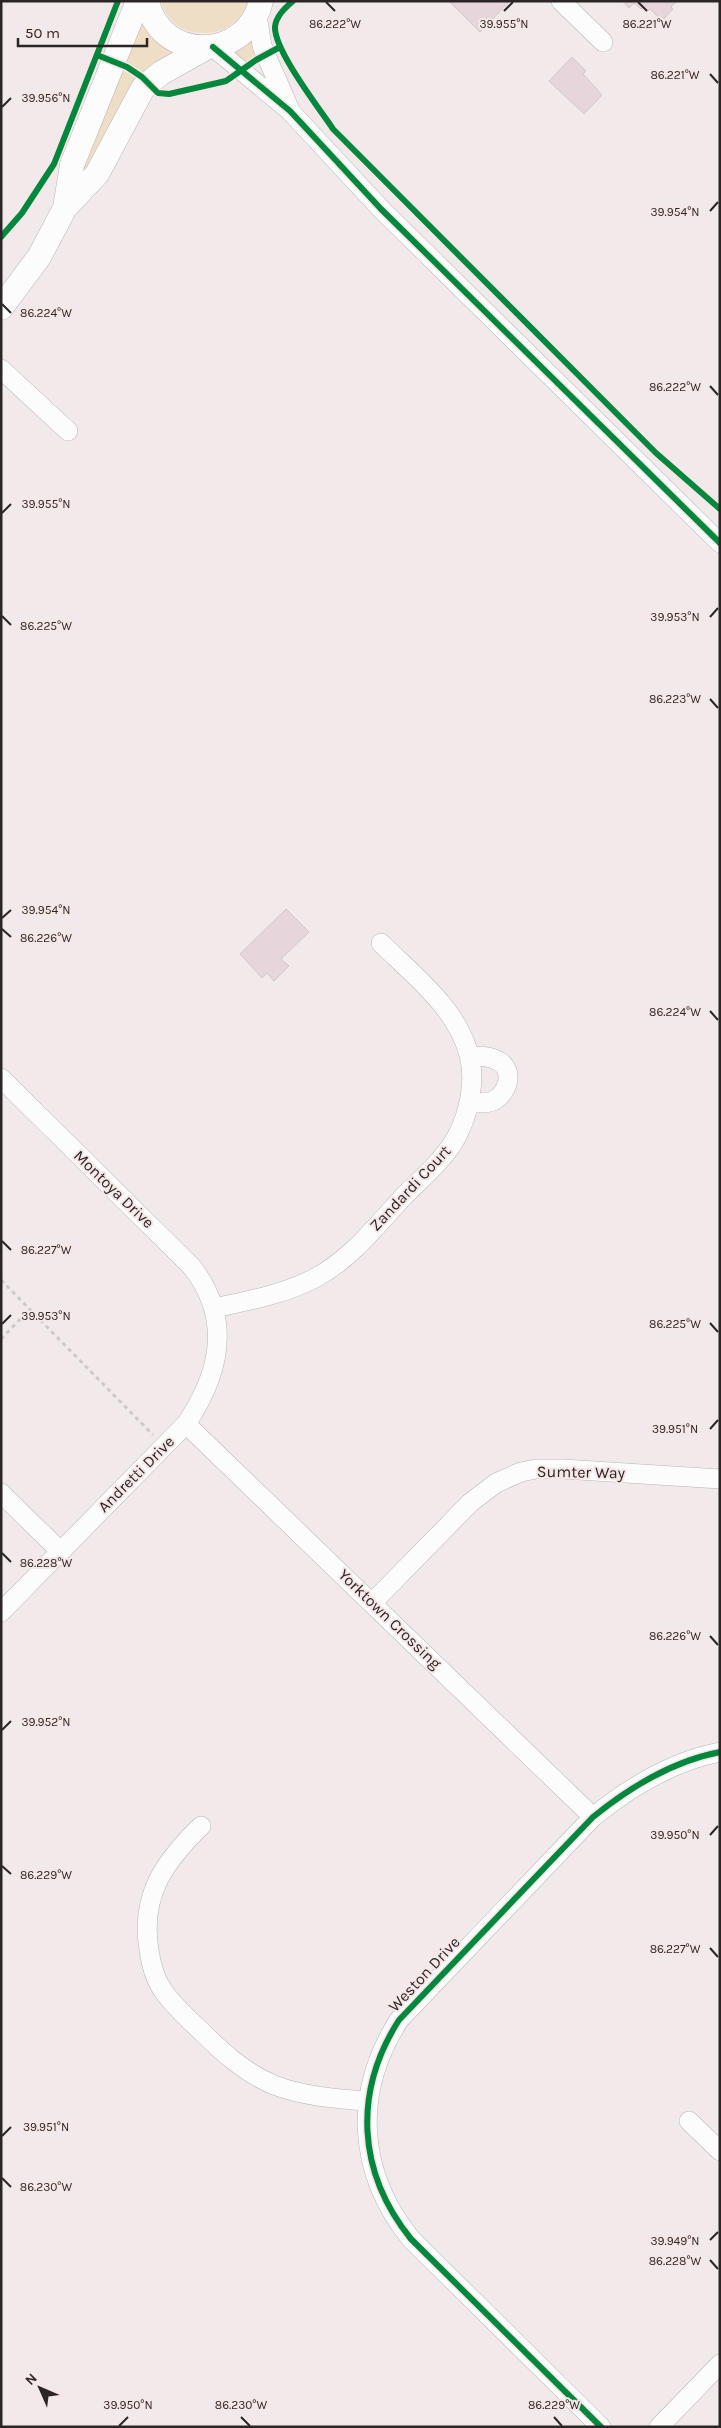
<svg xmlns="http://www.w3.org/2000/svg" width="721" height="2428" font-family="Karla,sans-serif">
<rect width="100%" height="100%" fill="#f2eaea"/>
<path fill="#eedec6" d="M161 1H248C236 44 172 44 161 1Z
M140 14 181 51 144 74 122 61Z
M251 36 257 55 245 63 232 50Z
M119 68 138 79 88 170 80 167Z"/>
<path fill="#e7d5dc" stroke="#cfc9ca" d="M449 1H508L509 2 480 32Z
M623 1H677L671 7 673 9 662 21 650 9 648 11 643 7 641 9 634 3 629 8Z
M572 57 586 71 583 74 602 95 584 114 549 81Z
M286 909 309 932 281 959 289 966 274 981 267 973 262 978 240 954Z"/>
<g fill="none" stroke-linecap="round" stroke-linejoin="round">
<g stroke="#bab4b4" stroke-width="20">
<path id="minor" d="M561 1 603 42
M257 15 262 46 290 110
M213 47 290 111 381 209 720 543
M1 369 68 431
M1 1078 192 1267C232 1319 221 1372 186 1424L1 1612
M469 1102C477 1103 485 1104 493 1101 507 1094 515 1072 500 1062 491 1056 480 1056 469 1056
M214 1308C247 1301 285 1294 315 1278 351 1259 377 1225 404 1196 422 1178 445 1159 457 1136 469 1113 476 1081 469 1055 457 1008 414 976 381 943
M186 1424 593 1817
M1 1493 60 1551
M373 1602 470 1503 496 1483 521 1472 536 1469H563L720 1479
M201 1826C164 1862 140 1896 149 1950 151 1964 155 1980 164 1992 174 2006 188 2019 201 2031 222 2052 245 2073 274 2085 302 2096 337 2099 367 2101
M689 2121 720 2151
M601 2427 411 2239C357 2172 353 2092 399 2020L593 1817C630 1787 673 1761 720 1752
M659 2427 720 2364"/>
</g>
<g stroke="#bab4b4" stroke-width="25">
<path id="major" d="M147 1C160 63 247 62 261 1
M65 208 72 165 138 1
M1 308 39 257 65 208 97 174 143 88 161 73 206 48"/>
</g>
<path stroke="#cccaca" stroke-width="3" stroke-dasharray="4 4" stroke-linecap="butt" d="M1 1280 153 1435
M1 1339 30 1309"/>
<use href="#minor" stroke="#fdfcfc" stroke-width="19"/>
<use href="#major" stroke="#fdfcfc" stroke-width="24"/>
<g stroke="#f6e7e7" stroke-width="9">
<path id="cycleway" d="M293 1C285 8 276 16 275 27 274 50 319 108 333 129L656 453 720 509
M213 47 290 111 381 209 720 543
M97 55 127 67 142 77 158 93 169 94 226 81 256 60 280 47
M1 237 22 213 54 164 118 1
M601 2427 411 2239C357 2172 353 2092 399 2020L593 1817C630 1787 673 1761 720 1752"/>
</g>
<use href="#cycleway" stroke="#00873e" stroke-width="6"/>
</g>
<path fill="none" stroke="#2b2625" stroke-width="2" d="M326 2 335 11M638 2 647 11M504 11 513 2M710 74 718 83M2 107 11 98M710 211 718 202M2 304 11 313M710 386 718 395M2 513 11 504M2 616 11 625M710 617 718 608M710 699 718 708M2 918 11 910M2 929 11 937M710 1011 718 1020M2 1241 11 1250M710 1323 718 1332M2 1324 11 1315M710 1429 718 1420M2 1553 11 1562M710 1636 718 1645M2 1730 11 1721M710 1835 718 1826M2 1866 11 1874M710 1948 718 1957M2 2136 11 2127M2 2178 11 2187M710 2240 718 2232M710 2260 718 2269M241 2417 250 2426M554 2417 562 2426M119 2426 128 2417"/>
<g text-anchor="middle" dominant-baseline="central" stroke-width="4" stroke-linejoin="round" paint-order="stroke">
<g font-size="16" fill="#2b2625" stroke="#f6e7e7">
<text transform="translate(410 1188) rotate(-47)">Zandardi Court</text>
<text transform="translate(114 1189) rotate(44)">Montoya Drive</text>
<text transform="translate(581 1472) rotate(1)">Sumter Way</text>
<text transform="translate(136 1474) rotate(-45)">Andretti Drive</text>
<text transform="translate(390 1619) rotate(44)">Yorktown Crossing</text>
<text transform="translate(424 1974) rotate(-47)">Weston Drive</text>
</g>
</g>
<g font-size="12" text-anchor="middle" fill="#2b2625" stroke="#f6e7e7" stroke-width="4" stroke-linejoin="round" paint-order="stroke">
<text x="335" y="28">86.222°W</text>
<text x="504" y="28">39.955°N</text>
<text x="647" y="28">86.221°W</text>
<text x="675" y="79">86.221°W</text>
<text x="46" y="102">39.956°N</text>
<text x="675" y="216">39.954°N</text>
<text x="46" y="317">86.224°W</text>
<text x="675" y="391">86.222°W</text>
<text x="46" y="508">39.955°N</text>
<text x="675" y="621">39.953°N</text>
<text x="46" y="630">86.225°W</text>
<text x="675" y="703">86.223°W</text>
<text x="46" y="914">39.954°N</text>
<text x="46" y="942">86.226°W</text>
<text x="675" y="1016">86.224°W</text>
<text x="46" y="1254">86.227°W</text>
<text x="46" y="1320">39.953°N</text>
<text x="675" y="1328">86.225°W</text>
<text x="675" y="1433">39.951°N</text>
<text x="46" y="1567">86.228°W</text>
<text x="675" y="1640">86.226°W</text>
<text x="46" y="1726">39.952°N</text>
<text x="675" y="1839">39.950°N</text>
<text x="46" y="1879">86.229°W</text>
<text x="675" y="1953">86.227°W</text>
<text x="46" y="2131">39.951°N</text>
<text x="46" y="2191">86.230°W</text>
<text x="675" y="2245">39.949°N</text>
<text x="675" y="2265">86.228°W</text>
<text x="128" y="2409">39.950°N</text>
<text x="241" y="2409">86.230°W</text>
<text x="554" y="2409">86.229°W</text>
</g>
<rect width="721" height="2428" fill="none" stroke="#2b2625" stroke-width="5"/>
<g transform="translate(40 2388) rotate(315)" stroke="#f6e7e7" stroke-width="4" paint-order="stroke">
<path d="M0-4L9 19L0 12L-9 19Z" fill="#2b2625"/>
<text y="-8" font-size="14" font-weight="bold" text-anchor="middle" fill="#2b2625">N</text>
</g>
<path d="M18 38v8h129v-8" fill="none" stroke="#2b2625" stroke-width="2.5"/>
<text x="25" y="38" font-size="15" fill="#2b2625" stroke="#f6e7e7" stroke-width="4" paint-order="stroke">50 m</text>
</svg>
